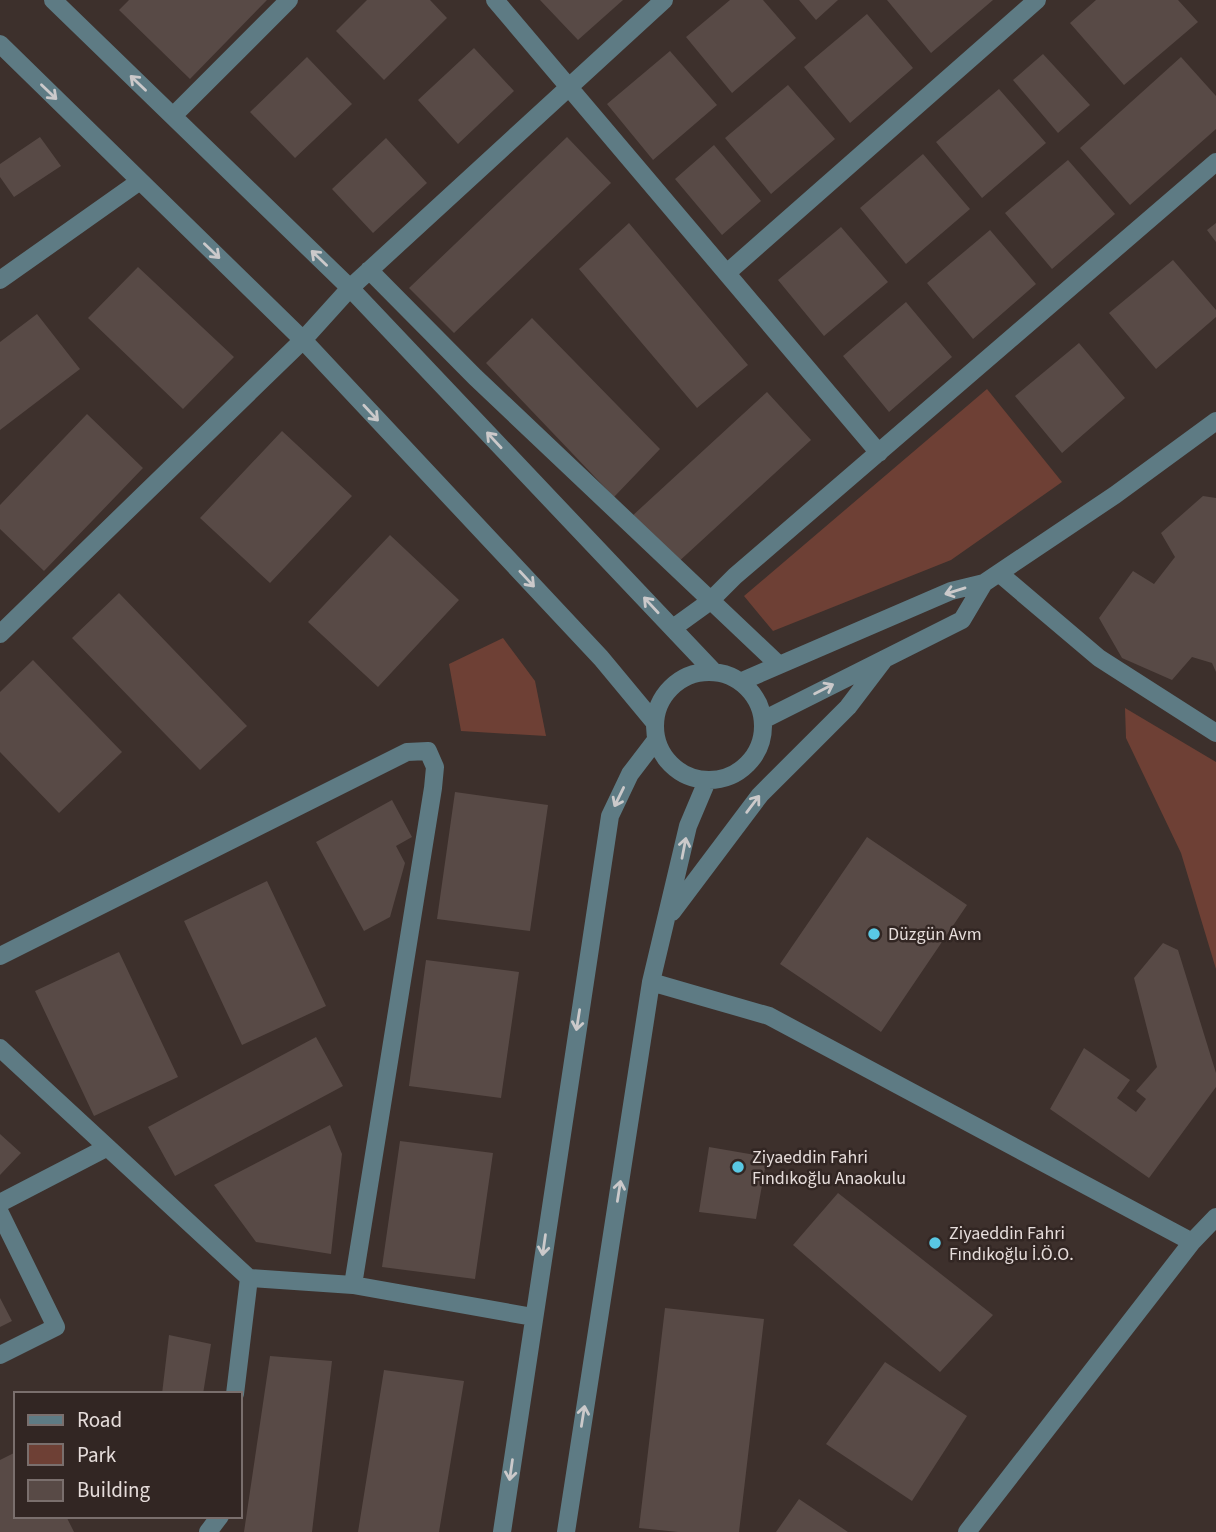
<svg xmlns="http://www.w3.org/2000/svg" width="1216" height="1532" font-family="'Source Sans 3',sans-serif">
<rect width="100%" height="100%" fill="#3d302c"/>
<path fill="#6e4035" d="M987 389 1062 482 951 560 773 631 744 596Z
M503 638 535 681 546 736 461 731 449 664Z
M1125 708 1216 762V969L1181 853 1126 738Z"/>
<path fill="#584a46" d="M129 0H267L190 79 119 10Z
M367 0H430L447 18 384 80 336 31Z
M540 0H623L578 40Z
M730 0H763L796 38 732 93 686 37Z
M799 0H838L816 20Z
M887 0H993L931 53Z
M1096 0H1178L1198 22 1124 85 1070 23Z
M867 14 913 68 850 123 804 67Z
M474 48 514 91 458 144 418 100Z
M670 51 717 105 653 160 607 104Z
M1043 54 1090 105 1058 133 1013 80Z
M307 57 352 104 295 158 250 112Z
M1181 57 1216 96V129L1130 205 1080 148Z
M788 85 835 139 771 194 725 138Z
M999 89 1046 143 982 198 936 142Z
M40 137 61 166 14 197 0 177V164Z
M567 137 611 183 454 333 409 288Z
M386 138 427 183 373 233 332 189Z
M714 145 761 201 722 235 675 179Z
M923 154 970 209 906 264 860 208Z
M1068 160 1115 214 1052 269 1005 213Z
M629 223 748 365 697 408 579 269Z
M1216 223V242L1207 230Z
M841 227 888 282 824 336 778 280Z
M990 230 1036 284 973 339 927 283Z
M1173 260 1216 310V317L1156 369 1109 313Z
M138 267 234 357 183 409 88 318Z
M906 302 952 357 889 412 843 356Z
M37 314 80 369 0 430V342Z
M532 318 660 449 614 497 486 363Z
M1079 343 1125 398 1062 453 1015 396Z
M767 392 811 440 675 565 631 517Z
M87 414 143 468 44 571 0 529V505Z
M282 431 352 496 270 583 200 518Z
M1203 496 1216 498V672L1212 663 1192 657 1172 680 1122 658 1099 618 1133 571 1154 584 1175 557 1161 533Z
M390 535 459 600 378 687 308 622Z
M119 593 247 726 200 770 72 638Z
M33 660 122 752 59 813 0 752V692Z
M455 792 548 805 530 931 437 919Z
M392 800 412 837 396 846 405 863 390 917 364 931 316 842Z
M867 837 967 905 881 1032 780 964Z
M267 881 326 1006 242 1045 184 921Z
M1163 943 1178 950 1216 1073V1087L1149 1178 1050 1109 1084 1048 1130 1080 1117 1098 1136 1112 1146 1099 1136 1091 1157 1067 1134 978Z
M119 952 178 1077 94 1116 35 991Z
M426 960 519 972 501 1098 409 1086Z
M316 1037 343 1086 175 1176 148 1127Z
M330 1125 342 1154 331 1254 256 1242 214 1185Z
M0 1134 21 1153 0 1175Z
M400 1141 493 1153 475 1279 382 1267Z
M709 1147 767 1157 756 1219 699 1212Z
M838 1193 993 1315 940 1372 793 1245Z
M0 1298 12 1321 0 1327Z
M665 1308 764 1319 739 1532H678L639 1528Z
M169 1335 211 1344 203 1394H162Z
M270 1356 332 1361 312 1532H244Z
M885 1362 967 1416 912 1501 826 1444Z
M384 1370 464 1381 439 1532H358Z
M16 1452V1516H66L74 1532H0V1460Z
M799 1499 848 1532H776Z"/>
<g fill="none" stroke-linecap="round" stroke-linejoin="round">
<path stroke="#5e7b84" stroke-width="18" d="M53 0 350 288 714 672
M495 0 879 453
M0 44 303 340 601 658 655 723
M173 116 289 0
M369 270 475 377 779 665
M728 272 1037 0
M0 280 140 181
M1000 574 1099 658 1216 733
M984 583 1115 495 1216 421
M673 628 709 602 735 576 1216 162
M0 634 303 340 350 288 664 0
M655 726a54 54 0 1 1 108 0a54 54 0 1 1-108 0Z
M740 682 951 591 984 583 962 620 763 720
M672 912 760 795 848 707 883 661
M0 956 407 752 428 751 435 767 433 788 353 1285
M651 982 769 1016 1192 1242
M0 1048 249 1278 353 1285 533 1317
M0 1203 106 1148
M0 1213 56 1327 0 1355
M235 1394 249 1278
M208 1532 220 1516
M502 1532 610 816 630 774 656 740
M566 1532 651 982 688 826 707 781
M967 1532 1192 1242 1216 1217"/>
</g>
<defs><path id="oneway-shaft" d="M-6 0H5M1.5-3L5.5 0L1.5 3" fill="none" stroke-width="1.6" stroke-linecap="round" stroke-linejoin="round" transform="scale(1.75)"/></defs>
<g stroke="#cbc9ca">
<use href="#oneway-shaft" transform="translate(138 83) rotate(-136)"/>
<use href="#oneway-shaft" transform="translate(49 92) rotate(44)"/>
<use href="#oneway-shaft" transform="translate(212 251) rotate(44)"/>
<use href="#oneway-shaft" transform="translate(319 258) rotate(-136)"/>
<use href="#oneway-shaft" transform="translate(371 413) rotate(47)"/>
<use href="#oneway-shaft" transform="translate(494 440) rotate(-133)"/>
<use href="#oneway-shaft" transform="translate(527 579) rotate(47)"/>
<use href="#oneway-shaft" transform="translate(955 591) rotate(163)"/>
<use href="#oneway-shaft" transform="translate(651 605) rotate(-133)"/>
<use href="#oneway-shaft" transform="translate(824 689) rotate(-27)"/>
<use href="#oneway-shaft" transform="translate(619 797) rotate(116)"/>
<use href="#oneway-shaft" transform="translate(753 804) rotate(-53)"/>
<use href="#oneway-shaft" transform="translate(684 848) rotate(-79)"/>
<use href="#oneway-shaft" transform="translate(578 1020) rotate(99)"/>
<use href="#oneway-shaft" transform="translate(619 1191) rotate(-81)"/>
<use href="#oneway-shaft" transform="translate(544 1245) rotate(98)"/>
<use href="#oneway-shaft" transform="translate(583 1416) rotate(-81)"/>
<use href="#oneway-shaft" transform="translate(511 1470) rotate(98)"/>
</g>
<g fill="#59c8e4" stroke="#322623" stroke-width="2.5">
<circle cx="874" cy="934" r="7"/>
<circle cx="738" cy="1167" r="7"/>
<circle cx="935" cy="1243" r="7"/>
</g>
<g text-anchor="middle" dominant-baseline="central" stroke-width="5" stroke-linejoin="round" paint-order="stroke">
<g font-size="18" fill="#e6dddb" stroke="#322623" text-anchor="start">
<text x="888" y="934">Düzgün Avm</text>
<text x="752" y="1157">Ziyaeddin Fahri<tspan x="752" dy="21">Fındıkoğlu Anaokulu</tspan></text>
<text x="949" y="1233">Ziyaeddin Fahri<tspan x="949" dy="21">Fındıkoğlu İ.Ö.O.</tspan></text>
</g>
</g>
<rect x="14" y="1392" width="228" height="126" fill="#322623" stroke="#7a6f6d" stroke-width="2"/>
<rect x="28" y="1415" width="35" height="10" fill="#5e7b84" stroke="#7a6f6d" stroke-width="2"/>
<text x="77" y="1427" font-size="21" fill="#e6dddb">Road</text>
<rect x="28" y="1444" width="35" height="21" fill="#6e4035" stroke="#7a6f6d" stroke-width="2"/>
<text x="77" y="1462" font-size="21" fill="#e6dddb">Park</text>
<rect x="28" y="1480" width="35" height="21" fill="#584a46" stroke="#7a6f6d" stroke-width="2"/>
<text x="77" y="1497" font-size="21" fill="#e6dddb">Building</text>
</svg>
